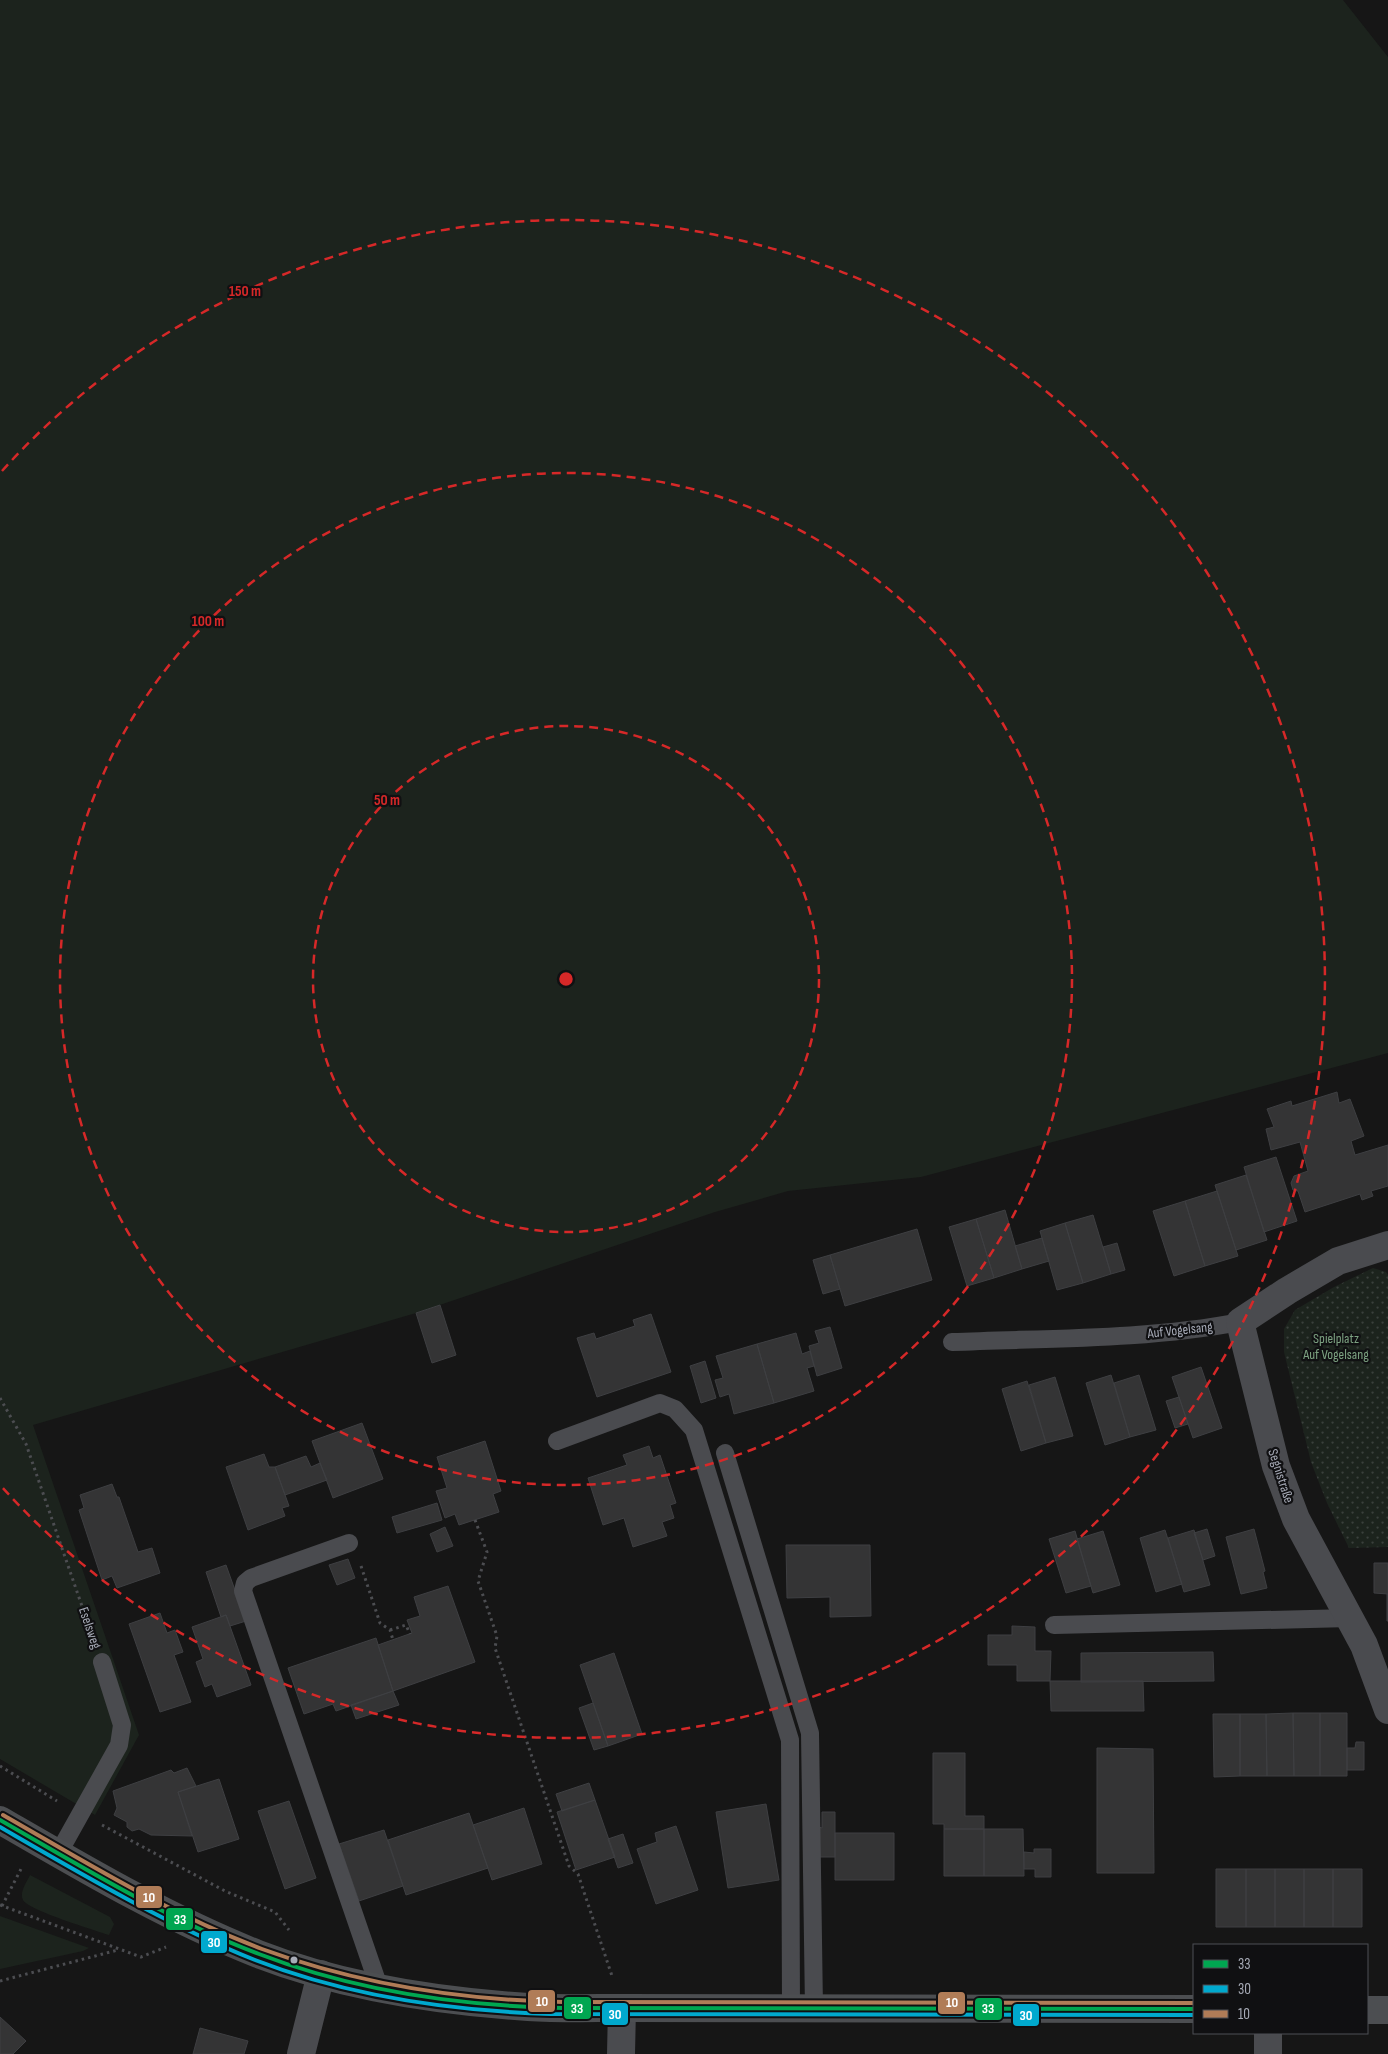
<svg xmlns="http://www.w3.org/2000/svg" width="1388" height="2054" font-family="'Sofia Sans Condensed',sans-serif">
<defs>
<pattern id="park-dots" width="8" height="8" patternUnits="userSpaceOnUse" patternTransform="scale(1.25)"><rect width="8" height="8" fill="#1c231d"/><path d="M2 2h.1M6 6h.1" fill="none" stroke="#3a403c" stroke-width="1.8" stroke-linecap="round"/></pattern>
</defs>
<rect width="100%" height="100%" fill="#161616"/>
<path fill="#1c231d" d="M0 0H1343L1388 57V1053L921 1177 788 1191 715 1212 416 1313 33 1425 139 1735 95 1815 0 1759Z
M30 1875 110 1917 114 1924 109 1935C94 1930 28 1910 23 1900 19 1892 27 1882 30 1875Z
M0 1916 89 1948 83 1951 0 1969Z"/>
<path fill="url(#park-dots)" d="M1373 1268 1386 1272 1388 1275V1547L1349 1548 1327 1503 1311 1462 1284 1352V1329L1295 1310 1334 1287Z"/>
<path fill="#343435" stroke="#3e3f42" d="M1337 1092 1339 1103 1350 1099 1364 1136 1351 1141 1355 1155 1388 1145V1186L1371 1191 1373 1196 1362 1200 1360 1194 1305 1212 1298 1191 1293 1190 1291 1183 1294 1176 1308 1171 1300 1142 1271 1150 1266 1129 1274 1127 1267 1109 1291 1101 1292 1106Z
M1276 1157 1297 1221 1264 1232 1244 1167Z
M1246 1175 1267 1240 1236 1250 1215 1185Z
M1217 1191 1238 1256 1205 1266 1185 1201Z
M1185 1201 1205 1266 1174 1276 1153 1211Z
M1005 1210 1022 1269 994 1278 976 1219Z
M1093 1215 1111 1274 1083 1283 1065 1223Z
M976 1219 994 1278 967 1286 949 1227Z
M1065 1223 1083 1283 1057 1290 1040 1231Z
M917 1229 932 1280 845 1306 830 1255Z
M1042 1238 1049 1261 1022 1269 1015 1246Z
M1117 1243 1125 1270 1111 1274 1103 1247Z
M830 1255 840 1289 823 1294 813 1260Z
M440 1305 456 1355 432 1363 416 1313Z
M651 1314 671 1372 597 1397 577 1338 594 1333 596 1339 635 1326 633 1320Z
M830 1327 842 1368 817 1376 809 1346 819 1343 815 1331Z
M796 1333 802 1354 810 1351 814 1366 807 1368 814 1391 774 1403 757 1344Z
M757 1344 774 1403 734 1414 729 1394 720 1397 715 1380 723 1378 716 1356Z
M705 1361 716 1398 701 1403 690 1366Z
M1201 1367 1222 1428 1193 1438 1172 1377Z
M1111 1375 1130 1437 1105 1445 1086 1383Z
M1139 1375 1156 1430 1130 1437 1114 1383Z
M1055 1377 1073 1436 1046 1443 1029 1385Z
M1027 1381 1046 1443 1021 1451 1002 1389Z
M1179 1397 1188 1424 1175 1428 1166 1401Z
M362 1423 383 1479 333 1498 312 1441Z
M485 1441 501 1491 493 1494 499 1512 459 1525 455 1514 445 1518 436 1491 447 1488 437 1457Z
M649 1446 653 1458 660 1455 676 1503 670 1505 674 1518 662 1522 667 1536 633 1547 624 1518 603 1525 588 1478 627 1465 623 1455Z
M264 1454 269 1467H275L289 1506 282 1508 285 1516 248 1530 226 1467Z
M306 1456 311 1467 320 1463 327 1480 285 1495 275 1467Z
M112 1484 117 1497H119L138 1552 152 1548 160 1573 117 1588 112 1576 102 1580 79 1510 84 1508 80 1495Z
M437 1503 442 1520 397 1533 392 1517Z
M445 1527 453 1546 437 1552 430 1534Z
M1207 1529 1215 1556 1203 1560 1194 1533Z
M1254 1529 1265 1571 1263 1572 1267 1588 1241 1594 1226 1537Z
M1165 1530 1182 1584 1156 1592 1140 1538Z
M1194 1530 1210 1585 1184 1592 1168 1538Z
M1075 1531 1091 1586 1066 1593 1049 1539Z
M1103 1531 1120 1585 1093 1593 1077 1539Z
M786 1545H870L871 1616 830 1617V1597L787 1598Z
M348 1559 355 1578 337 1585 329 1565Z
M1374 1563H1388V1594L1374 1593Z
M226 1565 246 1621 230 1626 226 1615 221 1617 206 1572Z
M448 1586 475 1662 393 1691 378 1645 412 1633 407 1620 420 1616 414 1597Z
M1387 1594H1388V1621H1387Z
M160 1613 167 1633 175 1630 183 1652 174 1655 191 1702 160 1712 129 1624Z
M226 1615 251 1685 217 1697 212 1684 205 1687 196 1662 203 1659 192 1627Z
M1012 1626 1035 1627V1651H1051L1050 1681H1017V1665H988V1635H1012Z
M376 1638 393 1691 336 1711 333 1704 304 1714 288 1668Z
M1213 1652 1214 1681 1081 1682V1653Z
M614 1653 642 1734 608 1746 580 1665Z
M1050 1681H1143L1144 1711H1051Z
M393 1691 399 1705 356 1719 351 1705Z
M593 1703 608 1746 594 1750 579 1708Z
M1293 1713H1320V1776H1294Z
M1293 1713 1294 1776H1267L1266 1714Z
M1320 1713H1347V1776H1320Z
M1213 1714H1240V1776L1214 1777Z
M1240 1714H1266L1267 1776H1240Z
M1356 1742H1364V1770H1347V1748H1355Z
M1097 1748 1153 1749 1154 1873H1097Z
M933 1753H965V1816H984V1829H944V1824H933Z
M187 1768 196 1786 178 1792 192 1836 151 1835 139 1829 132 1831 127 1827V1822L114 1815 117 1808 113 1791 171 1770 174 1773Z
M219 1779 239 1839 198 1852 178 1792Z
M589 1783 595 1800 562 1811 556 1794Z
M595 1800 615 1857 576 1870 557 1812Z
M289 1801 316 1878 285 1889 258 1811Z
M766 1804 779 1880 728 1888 716 1812Z
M524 1808 542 1864 492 1880 473 1825Z
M822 1812H835V1857H820L819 1827 822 1828Z
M469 1813 488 1868 406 1895 388 1840Z
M676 1826 698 1890 656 1904 637 1849 657 1842 655 1833Z
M944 1829H984V1876H944Z
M984 1829H1023L1024 1876H984Z
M384 1830 403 1886 359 1901 339 1844Z
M835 1833H894V1880H835Z
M623 1834 633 1863 618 1868 608 1839Z
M1034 1849H1051V1877H1035V1869H1024V1852L1034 1853Z
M1216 1869H1246V1927H1216Z
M1246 1869H1275V1927H1246Z
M1275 1869H1304V1927H1275Z
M1304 1869H1333V1927H1304Z
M1333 1869H1362V1927H1333Z
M0 2017 26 2041 13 2054H0Z
M200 2028 248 2041 244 2054H193Z"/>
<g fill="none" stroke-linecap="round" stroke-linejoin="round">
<path stroke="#4c4d51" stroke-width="3" stroke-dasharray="2.5 4" stroke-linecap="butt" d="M0 1398 26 1444 93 1638
M475 1520 487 1552 478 1581 497 1636 495 1648 569 1866 578 1874 612 1976
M361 1566 380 1623 390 1630 393 1640
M390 1630 406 1625 410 1634
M0 1766 57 1801
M102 1825 225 1891 275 1912 289 1930
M0 1905 141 1957 166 1947
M2 1906 22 1867
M0 1981 118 1950"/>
<path stroke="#4a4b4f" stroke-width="18" d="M952 1342C1048 1338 1146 1340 1240 1322
M557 1441 660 1403 675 1409 694 1430 790 1740 791 2009
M725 1453 810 1733 814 2009
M349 1543 251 1578 245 1583 243 1591 379 1987
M1054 1625 1350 1618
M58 1854 119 1745 122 1725 102 1662"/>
<path stroke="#4a4b4f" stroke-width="28" d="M1388 1245 1338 1261 1287 1291 1240 1322 1276 1466 1296 1519 1364 1645 1388 1710
M301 2054 321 1974
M621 2054 622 2008
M1268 2054V2033"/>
<path stroke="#4c4e51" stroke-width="28" d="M0 1820C83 1868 169 1919 258 1954 343 1987 437 2001 528 2007 559 2009 591 2008 622 2008L1194 2009
M1367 2010H1388"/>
<g stroke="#101012" stroke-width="8">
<path id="bus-1" d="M0 1820C84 1868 168 1920 259 1954 355 1991 461 2006 563 2008L1194 2009"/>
</g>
<g stroke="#101012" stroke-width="8">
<path id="bus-2" d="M0 1827C83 1875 166 1924 255 1960 348 1996 452 2011 551 2014L1194 2015"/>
</g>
<g stroke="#101012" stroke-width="8">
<path id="bus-3" d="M3 1815C87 1863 171 1915 262 1949 358 1984 461 2000 563 2002L1194 2003"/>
</g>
<use href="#bus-1" stroke="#00a651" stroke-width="4"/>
<use href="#bus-2" stroke="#00a9ce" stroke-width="4"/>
<use href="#bus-3" stroke="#b07c57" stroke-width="4"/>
</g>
<g fill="none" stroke="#d62828" stroke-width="2.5" stroke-dasharray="9 6">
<circle cx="566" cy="979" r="253"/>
<circle cx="566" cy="979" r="506"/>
<path d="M2 471A759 759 0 1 1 2 1487"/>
</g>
<circle fill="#a7abb7" stroke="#101012" stroke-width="2" cx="294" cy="1960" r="4.5"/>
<g text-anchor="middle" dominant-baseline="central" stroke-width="4.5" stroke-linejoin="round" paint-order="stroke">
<g font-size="14" fill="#a7abb7" stroke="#101012">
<text transform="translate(1180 1330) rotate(-6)">Auf Vogelsang</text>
<text transform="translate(1281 1476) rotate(72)">Segnistraße</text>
<text transform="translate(90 1628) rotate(71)">Eselsweg</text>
</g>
<g font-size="14" fill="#7da282" stroke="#101012">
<text x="1336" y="1338">Spielplatz<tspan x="1336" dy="16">Auf Vogelsang</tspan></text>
</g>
</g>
<circle cx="566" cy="979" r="8" fill="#d62828" stroke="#101012" stroke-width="2.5"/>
<g font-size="15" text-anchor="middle" font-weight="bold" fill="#d62828" stroke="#101012" stroke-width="4.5" stroke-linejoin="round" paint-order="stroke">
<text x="245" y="296">150 m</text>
<text x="208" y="626">100 m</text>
<text x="387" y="805">50 m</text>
</g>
<g stroke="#101012" stroke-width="2">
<rect x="135" y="1885" width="28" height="24" rx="5" fill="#b07c57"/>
<rect x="165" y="1907" width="29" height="24" rx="5" fill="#00a651"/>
<rect x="200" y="1930" width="28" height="24" rx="5" fill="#00a9ce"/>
<rect x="527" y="1989" width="29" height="24" rx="5" fill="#b07c57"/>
<rect x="937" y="1991" width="29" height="24" rx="5" fill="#b07c57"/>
<rect x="563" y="1996" width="29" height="24" rx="5" fill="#00a651"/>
<rect x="974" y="1997" width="29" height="24" rx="5" fill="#00a651"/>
<rect x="601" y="2002" width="28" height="24" rx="5" fill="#00a9ce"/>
<rect x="1012" y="2003" width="28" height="24" rx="5" fill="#00a9ce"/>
</g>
<g font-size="14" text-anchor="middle" font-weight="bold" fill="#fff">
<text x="149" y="1902">10</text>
<text x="180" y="1924">33</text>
<text x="214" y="1947">30</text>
<text x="542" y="2006">10</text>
<text x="952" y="2007">10</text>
<text x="577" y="2013">33</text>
<text x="988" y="2013">33</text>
<text x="615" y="2019">30</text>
<text x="1026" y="2020">30</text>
</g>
<rect x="1193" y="1944" width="175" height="90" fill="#101012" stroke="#4c4e54"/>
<rect x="1203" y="1960" width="25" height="8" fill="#00a651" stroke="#4c4e54"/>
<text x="1238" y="1969" font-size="15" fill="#a7abb7">33</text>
<rect x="1203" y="1985" width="25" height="8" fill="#00a9ce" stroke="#4c4e54"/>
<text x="1238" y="1994" font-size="15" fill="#a7abb7">30</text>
<rect x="1203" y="2010" width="25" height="8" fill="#b07c57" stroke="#4c4e54"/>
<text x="1238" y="2019" font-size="15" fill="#a7abb7">10</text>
</svg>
